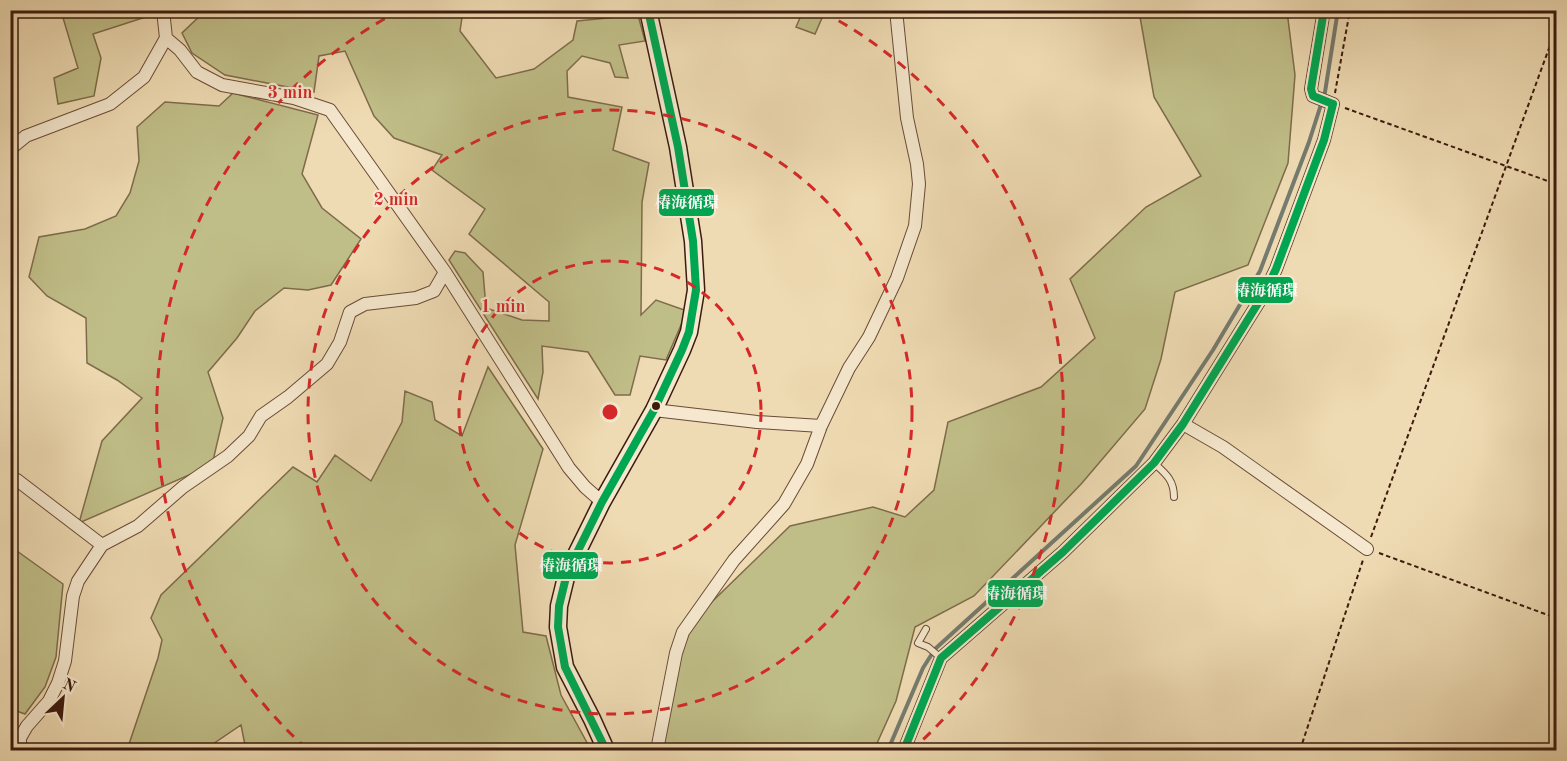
<svg xmlns="http://www.w3.org/2000/svg" width="1567" height="761" font-family="'Old Standard TT','Noto Serif JP',serif">
<rect width="100%" height="100%" fill="#efdbb3"/>
<filter id="stains"><feTurbulence type="fractalNoise" baseFrequency=".00333" numOctaves="4"/><feColorMatrix values="0 0 0 0 .2 0 0 0 0 .09 0 0 0 0 .02 0 0 0 .5 -.17"/></filter>
<radialGradient id="worn" r=".72"><stop offset=".6" stop-color="#630" stop-opacity="0"/><stop offset="1" stop-color="#630" stop-opacity=".3"/></radialGradient>
<path fill="#c0be88" stroke="#7e6c4b" stroke-width="1.5" d="M61 11 151 10 152 15 93 34 101 58 94 96 58 104 54 78 78 68Z
M205 11H463L460 31 496 78 534 69 573 40 577 21 638 15 645 41 619 45 628 78 615 77 610 63 582 56 567 71 568 97 622 107 613 150 649 163 642 202 641 315 656 300 687 311 666 360 640 356 630 395H615L588 352 542 346 543 372 538 399 449 260 455 251 465 253 483 272 486 308 522 320 549 321V302L469 234 485 209 432 170 442 155 394 138 374 116 345 51 319 56 314 92 225 75 192 53 182 33Z
M803 11H825L815 34 796 27Z
M1139 11H1287L1295 75 1288 163 1248 265 1175 292 1161 359 1145 409 1082 483 974 596 915 627 896 701 874 750H653L686 627 790 526 873 507 905 517 934 490 948 422 1041 387 1095 338 1070 279 1146 207 1201 176 1154 97Z
M233 93 318 115 302 174 322 208 361 239 331 285 308 290 284 288 255 311 237 338 208 372 223 418 212 465 79 523 102 441 142 398 117 380 87 363 86 318 47 296 29 277 39 237 85 229 116 216 130 193 139 161 137 127 165 102 219 106Z
M488 367 543 449 515 545 523 632 546 636 561 695 591 750H246L241 725 204 750H127L158 658 162 640 151 618 161 595 293 467 317 482 335 455 371 481 402 422 405 391 432 402 435 420 462 436Z
M10 546 63 584 56 657 45 687 25 714 11 709Z"/>
<g fill="none" stroke-linecap="round" stroke-linejoin="round">
<path stroke="#757b6f" stroke-width="4" d="M888 750 923 668 935 649 1136 466 1213 350 1260 271 1309 142 1325 92 1338 10"/>
<g stroke="#6a4b37" stroke-width="8">
<path id="service" d="M1154 463C1166 474 1174 480 1174 497
M926 629 918 643 928 647 941 658"/>
</g>
<g stroke="#6a4b37" stroke-width="14">
<path id="minor" d="M166 38 180 50 197 72 222 85 294 98 330 110 445 272 569 468 585 487 602 502
M10 149 26 136 110 104 144 77 166 38 163 10
M654 410 757 422 821 426
M1183 424 1223 447 1367 549
M10 479 17 480 102 545
M20 750V738L27 726 49 701 58 683 65 661 73 596 78 581 102 545 138 526 183 487 228 456 249 436 261 416 288 397 327 364 340 342 350 312 365 304 416 298 434 291 445 272
M657 750 676 653 683 632 734 560 784 504 807 464 821 426 849 368 869 337 897 278 915 226 919 184 917 164 907 118 896 10
M904 750 941 658 1063 552 1154 463 1183 424 1265 292 1276 269 1324 140 1333 104 1313 96 1311 89 1324 10"/>
</g>
<g stroke="#3d1b0e" stroke-width="19">
<path id="secondary" d="M606 750 592 719 565 667 558 627 559 606 567 573 602 502 654 410 682 350 689 332 696 290 693 241 678 147 648 10"/>
</g>
<path stroke="#3d1b0e" stroke-width="2" stroke-dasharray="4.5 3" stroke-linecap="butt" d="M1335 93 1350 10
M1345 108 1556 184
M1371 537 1556 29
M1379 553 1556 618
M1300 750 1363 560"/>
<use href="#service" stroke="#f5e8ce" stroke-width="6"/>
<use href="#minor" stroke="#f5e8ce" stroke-width="12"/>
<use href="#secondary" stroke="#f5e8ce" stroke-width="16"/>
<g stroke="#f5e8ce" stroke-width="12">
<path id="bus-1" d="M1324 10 1311 89 1313 96 1333 104
M606 750 565 667 558 627 559 606 567 573 602 502 654 410 682 350 689 332 696 290 693 241 678 147 648 10
M904 750 941 658 1063 552 1154 463 1183 424 1265 292 1276 269 1324 140 1333 104"/>
</g>
<use href="#bus-1" stroke="#00a651" stroke-width="8"/>
</g>
<g fill="none" stroke="#d62828" stroke-width="3" stroke-dasharray="10 8">
<circle cx="610" cy="412" r="151"/>
<circle cx="610" cy="412" r="302"/>
<path d="M307 749A453 453 0 0 1 397 12M823 12A453 453 0 0 1 913 749"/>
</g>
<circle fill="#3d1b0e" stroke="#f5e8ce" stroke-width="2" cx="656" cy="406" r="5"/>
<circle cx="610" cy="412" r="9" fill="#d62828" stroke="#f5e8ce" stroke-width="3"/>
<g font-size="18" text-anchor="middle" font-weight="bold" fill="#d62828" stroke="#f5e8ce" stroke-width="4.5" stroke-linejoin="round" paint-order="stroke">
<text x="290" y="98">3 min</text>
<text x="396" y="205">2 min</text>
<text x="503" y="312">1 min</text>
</g>
<g stroke="#f5e8ce" stroke-width="2">
<rect x="658" y="188" width="57" height="29" rx="6" fill="#00a651"/>
<rect x="1237" y="276" width="57" height="28" rx="6" fill="#00a651"/>
<rect x="542" y="551" width="57" height="29" rx="6" fill="#00a651"/>
<rect x="987" y="579" width="57" height="29" rx="6" fill="#00a651"/>
</g>
<g font-size="16" text-anchor="middle" font-weight="bold" fill="#fff">
<text x="687" y="208">椿海循環</text>
<text x="1266" y="296">椿海循環</text>
<text x="571" y="571">椿海循環</text>
<text x="1016" y="599">椿海循環</text>
</g>
<rect width="1567" height="761" fill="none" stroke="#efdbb3" stroke-width="36"/>
<rect x="12" y="12" width="1543" height="737" fill="none" stroke="#3d1b0e" stroke-width="3"/>
<rect x="18" y="18" width="1531" height="725" fill="none" stroke="#3d1b0e" stroke-width="1.5"/>
<g transform="translate(63 698) rotate(26)" stroke="#f5e8ce" stroke-width="4.5" paint-order="stroke">
<path d="M0-4.5L10 22L0 15L-10 22Z" fill="#3d1b0e"/>
<text y="-9" font-size="16" font-weight="bold" text-anchor="middle" fill="#3d1b0e">N</text>
</g>
<rect width="100%" height="100%" filter="url(#stains)"/>
<rect width="100%" height="100%" fill="url(#worn)"/>
</svg>
